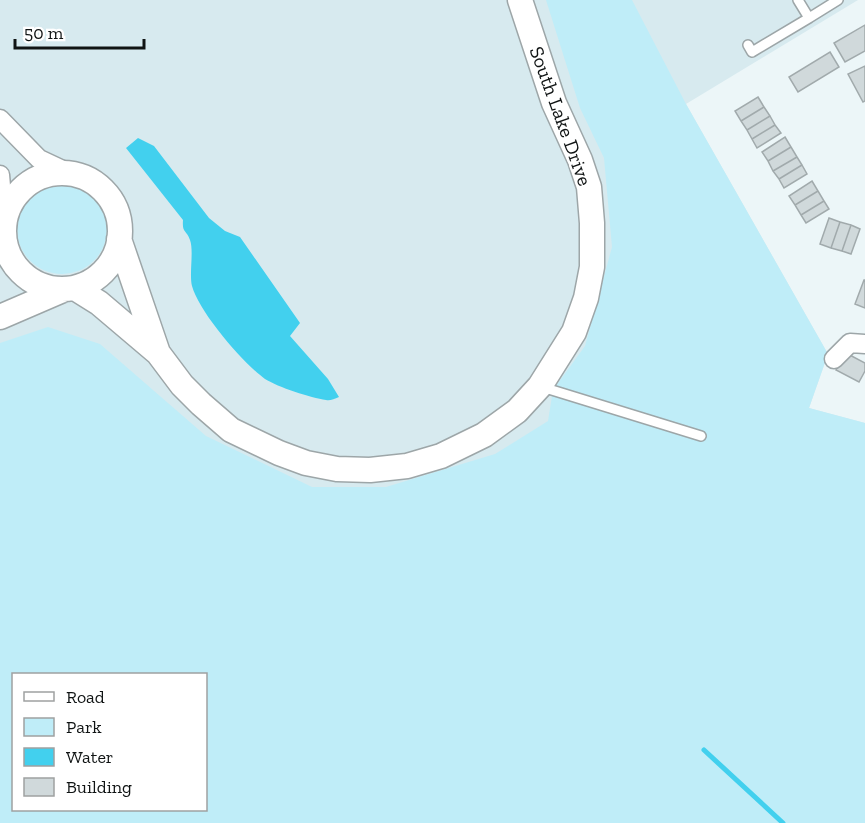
<svg xmlns="http://www.w3.org/2000/svg" width="865" height="823" font-family="'Zilla Slab',serif">
<rect width="100%" height="100%" fill="#ecf6f8"/>
<path fill="#d7eaef" fill-rule="evenodd" d="M0 0H858L686 104 828 354 809 408 865 423V823H0ZM14 674H206V810H14Z"/>
<path fill="#bfedf8" fill-rule="evenodd" d="M546 0H632L686 104 828 354 809 408 865 423V823H0V343L48 327 100 344 206 436 312 487H386L495 454 548 421 553 390 585 346 612 247 604 158 580 108ZM14 674H206V810H14Z
M17 229a45 45 0 1 1 90 0a45 45 0 1 1-90 0Z"/>
<path fill="#42d0ee" d="M138 138 154 146 209 218 225 231 240 237 300 323 290 336 328 379 339 397C334 399 330 401 326 400 311 398 278 387 265 379 243 363 199 312 192 286 189 274 194 251 190 240 186 229 182 234 183 220L126 148Z"/>
<g fill="none" stroke-linecap="round" stroke-linejoin="round">
<path stroke="#42d0ee" stroke-width="5" d="M704 750 783 823"/>
</g>
<path fill="#d0d9db" stroke="#a1aaac" stroke-width="1.5" d="M865 25V51L845 62 834 43Z
M830 52 839 67 798 92 789 77Z
M865 66V101L863 102 848 74Z
M758 97 764 107 741 121 735 111Z
M764 107 770 116 747 130 741 121Z
M770 116 775 125 752 139 747 130Z
M775 125 781 133 757 148 752 139Z
M785 137 791 147 768 161 762 152Z
M791 147 797 157 773 171 768 161Z
M797 157 802 165 779 179 773 171Z
M802 165 807 174 784 188 779 179Z
M812 181 818 191 795 205 789 196Z
M818 191 824 201 801 215 795 205Z
M824 201 829 209 806 223 801 215Z
M829 218 840 222 831 248 820 244Z
M840 222 851 225 842 251 831 248Z
M851 225 860 229 851 254 842 251Z
M864 280H865V308L855 304Z
M846 353 865 363V371L859 382 836 370Z"/>
<g fill="none" stroke-linecap="round" stroke-linejoin="round">
<g stroke="#9da6a8" stroke-width="12">
<path id="lane" d="M798 0 809 18 838 0
M748 45 752 52 809 18
M542 387 701 436"/>
</g>
<g stroke="#9da6a8" stroke-width="21">
<path id="street" d="M0 119 39 159 71 174
M0 175 4 219
M834 359 850 343 865 344"/>
</g>
<g stroke="#9da6a8" stroke-width="27">
<path id="secondary" d="M4 231a58 58 0 1 1 116 0a58 58 0 1 1-116 0Z
M119 239 158 353
M75 288 99 303 158 353 182 385 201 404 231 430 279 453 306 463 337 469 370 470 407 466 441 456 484 435 517 411 540 386 574 332 586 298 592 267V223L589 187 580 160 554 103 520 0
M0 317 65 289"/>
</g>
<use href="#lane" stroke="#fff" stroke-width="9"/>
<use href="#street" stroke="#fff" stroke-width="18"/>
<use href="#secondary" stroke="#fff" stroke-width="24"/>
</g>
<g text-anchor="middle" dominant-baseline="central" stroke-width="4.5" stroke-linejoin="round" paint-order="stroke">
<g font-size="20" fill="#101414" stroke="#fff">
<text transform="translate(561 116) rotate(70)">South Lake Drive</text>
</g>
</g>
<rect x="12" y="673" width="195" height="138" fill="#ffffff" stroke="#9fa1a1" stroke-width="1.5"/>
<rect x="24" y="692" width="30" height="9" fill="#ffffff" stroke="#9fa1a1" stroke-width="1.5"/>
<text x="66" y="703" font-size="18" fill="#101414">Road</text>
<rect x="24" y="718" width="30" height="18" fill="#bfedf8" stroke="#9fa1a1" stroke-width="1.5"/>
<text x="66" y="733" font-size="18" fill="#101414">Park</text>
<rect x="24" y="748" width="30" height="18" fill="#42d0ee" stroke="#9fa1a1" stroke-width="1.5"/>
<text x="66" y="763" font-size="18" fill="#101414">Water</text>
<rect x="24" y="778" width="30" height="18" fill="#d0d9db" stroke="#9fa1a1" stroke-width="1.5"/>
<text x="66" y="793" font-size="18" fill="#101414">Building</text>
<path d="M15 39v9h129v-9" fill="none" stroke="#101414" stroke-width="3"/>
<text x="24" y="39" font-size="18" fill="#101414" stroke="#ffffff" stroke-width="4.5" paint-order="stroke">50 m</text>
</svg>
